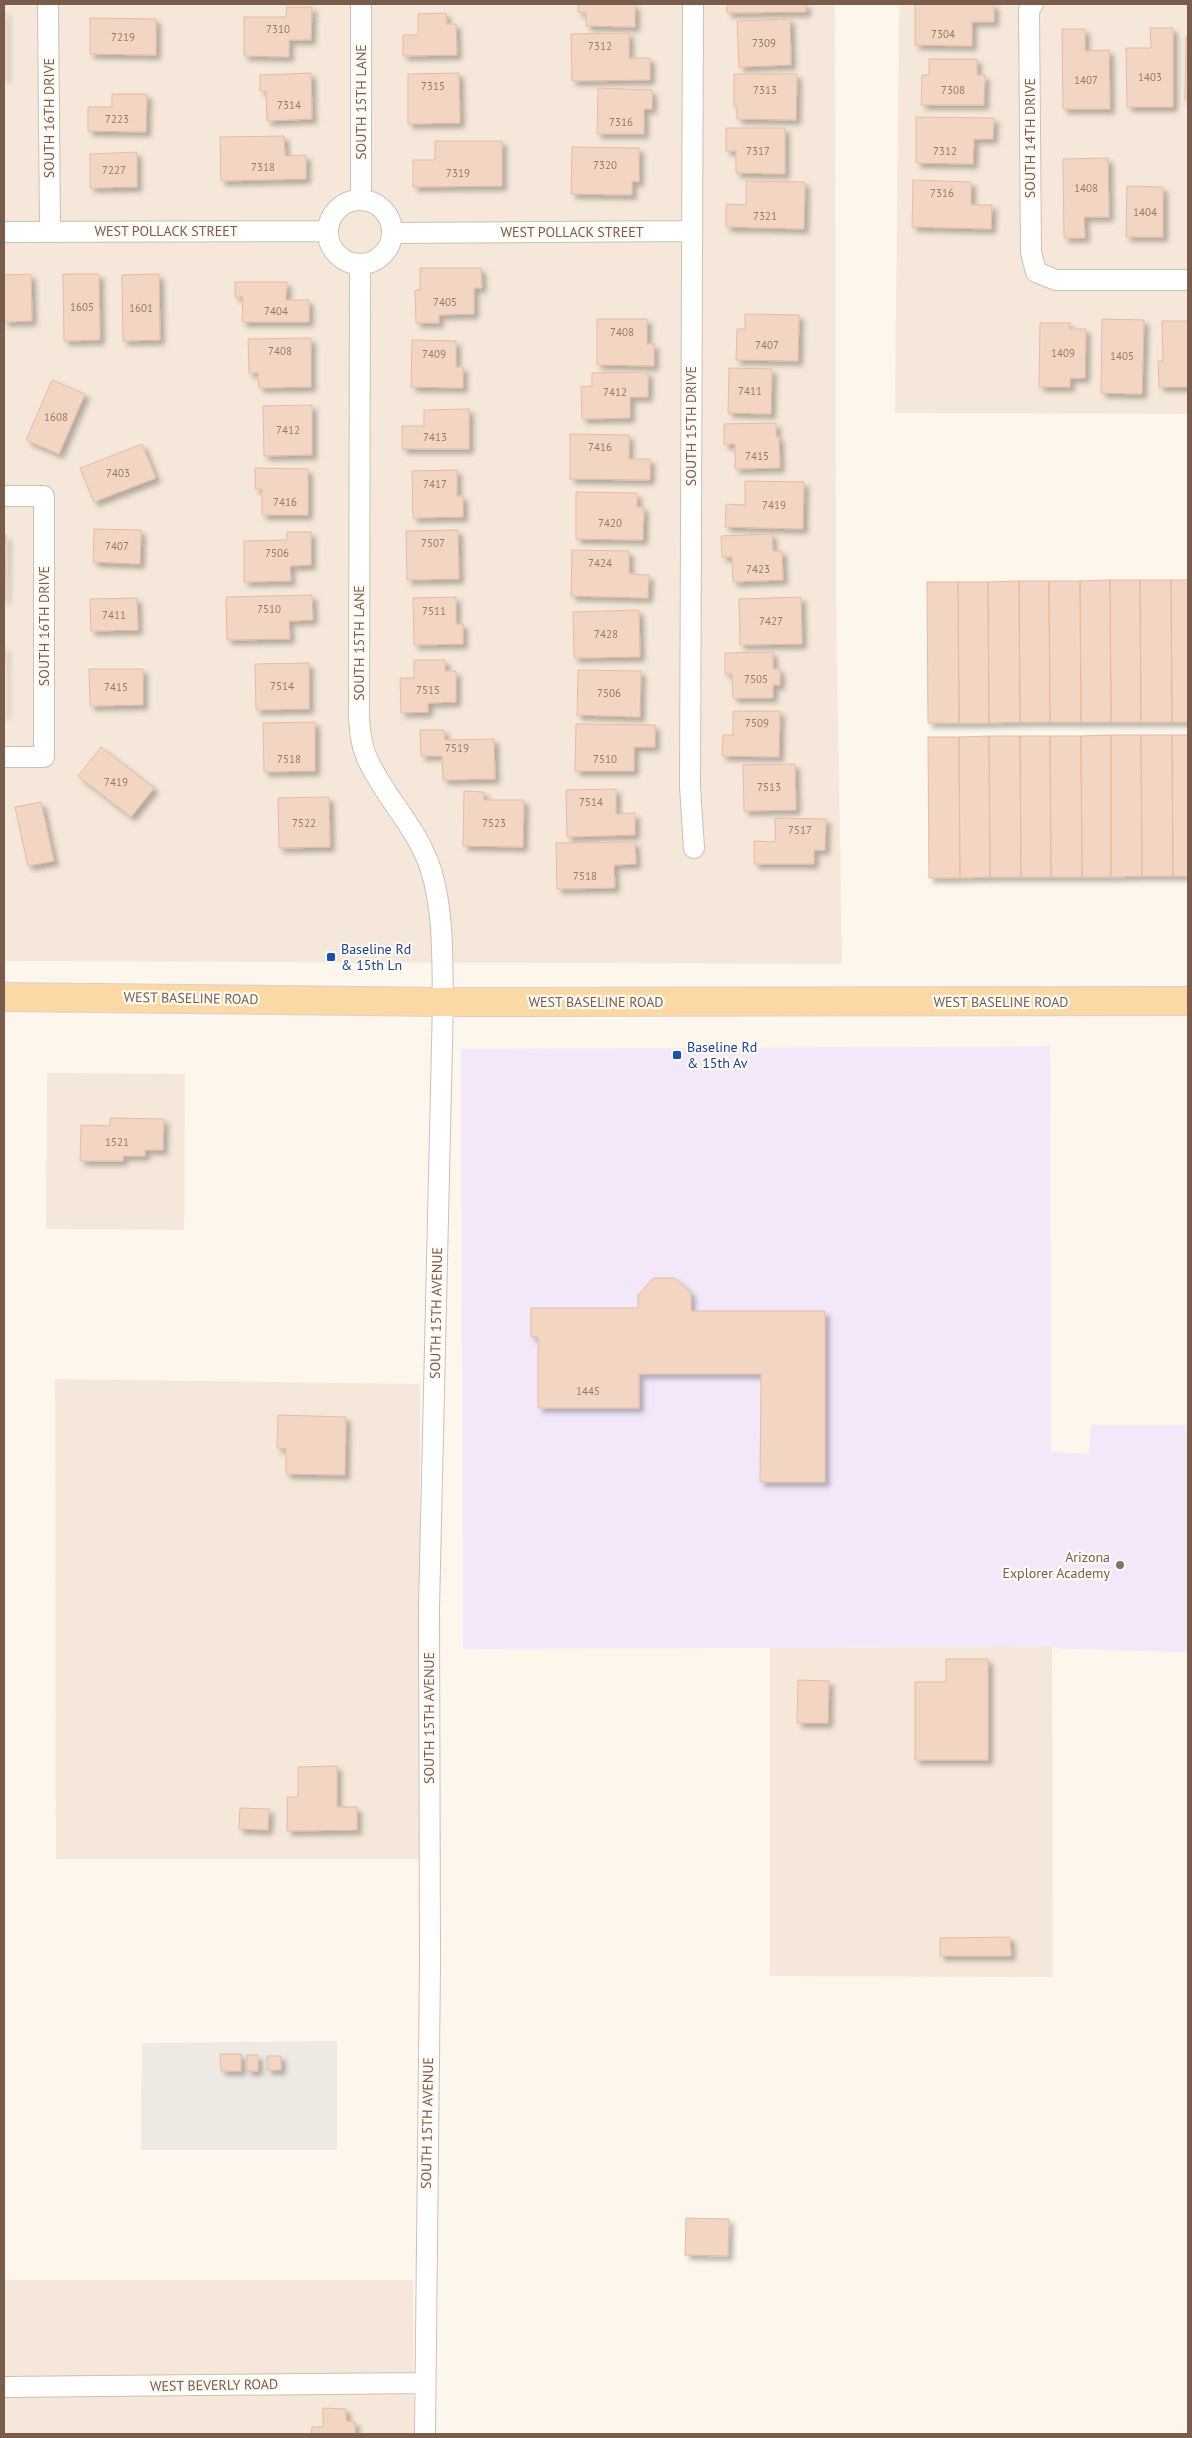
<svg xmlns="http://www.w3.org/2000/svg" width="1192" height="2438" font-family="'PT Sans',sans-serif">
<defs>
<filter id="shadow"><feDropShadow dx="4.5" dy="4.5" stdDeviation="2.5" flood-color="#0004"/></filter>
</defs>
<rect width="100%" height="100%" fill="#fdf6ec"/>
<path fill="#f5e8da" d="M4 4H835L836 592 842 964 4 961Z
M899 4H1188V414L895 413Z
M47 1073 185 1074 184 1230 46 1229Z
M55 1379 420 1384V1859H56Z
M1052 1647 1053 1977 770 1976V1648Z
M4 2280H413L414 2434H4Z"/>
<path fill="#efe9e4" d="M337 2041V2150H141L142 2043Z"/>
<path fill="#f3e8fa" d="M1050 1046 1051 1452 1089 1454 1091 1425H1188V1652L1065 1649 1052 1647 463 1649 461 1049Z"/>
<path fill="#f3d5c3" stroke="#e6bba3" filter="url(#shadow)" d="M578 4H635V27L586 26V13L578 12Z
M727 4H806V12L727 13Z
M915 4H994V22H972V46L915 45Z
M287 7H312L311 40H289V57L244 56V17H286Z
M4 11H5V79H4Z
M446 13 447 24H456L457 55 403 56V35H418V14Z
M90 18 156 19V55L90 54Z
M790 19 791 65 739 67 737 21Z
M1150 28H1173V107H1127L1126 48H1151Z
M1062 29H1085V51L1109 50 1110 109H1063Z
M629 33V58H650V80L572 81 571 34Z
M1186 36H1188V100H1185Z
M929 59H977V75H985L984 105H921L922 75H929Z
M311 73 312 119 267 121 266 91H260V75Z
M459 73 460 123 408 124V74Z
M734 74H797L796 120 737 119V107H734Z
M598 88 652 90V109H644V134H597Z
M112 94H147L146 132 88 131V107H112Z
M916 117 994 118 993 139H974L973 164 916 163Z
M726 128H785V174L736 173V151H726Z
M284 136 285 156 306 155V179L221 181 220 137Z
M435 141H502V186L413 187V160H435Z
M572 147 639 148V182L632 181V195L571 194Z
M137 152V187L90 188V154Z
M1108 158 1109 217H1084L1085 238H1064L1063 159Z
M913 180 971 182V205H992L991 229 912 227Z
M746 181 805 182 804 229 726 227V204L746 205Z
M1127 186 1163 187V237H1126Z
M420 268H481L482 288H474V314L439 315V323H416L415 290H420Z
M31 274 32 321 4 322V275Z
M63 274H99L100 340 64 341Z
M159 274 160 340 123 341 122 275Z
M235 282H287L286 300H309V322H242L243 297H235Z
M745 314 799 315 798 361 736 360 737 329H745Z
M597 319H647V344H654V366L597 365Z
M1102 319 1144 320 1142 394 1101 393Z
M1162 321H1188V387H1159L1158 361H1163Z
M1040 323H1070L1069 329H1086L1085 378H1070V387H1039Z
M311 338V387L259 388 258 373H249L248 339Z
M412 340 456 341V367H463V388L411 387Z
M729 368 772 369 771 414 728 413Z
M648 372V397H630V418L582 419 581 387 592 386V373Z
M52 380 85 394 59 454 26 440Z
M312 405V455L264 456 263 406Z
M469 409V449H402V426H424V410Z
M776 423V437H779L780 468 735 469V444L724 445V424Z
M570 434 629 435V459H650V480L570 479Z
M142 444 156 478 94 502 80 468Z
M255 468 308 469V515H262V489H255Z
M457 470V496H463V517L413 518 412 471Z
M745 481 804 482 803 529 725 527 726 504 745 505Z
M576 492 637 493V507H644L643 540 576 539Z
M94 529 141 530 140 564 93 562Z
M458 530 459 579 407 580 406 531Z
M287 532H311V565L290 566 291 581 244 582V541L287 540Z
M772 534 773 551H782L783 580 733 582 732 557H722L721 536Z
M4 535H6L5 600H4Z
M572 550 629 551V574L649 575 648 598 571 596Z
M1110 580 1111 722H1081L1080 581Z
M1110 580H1140L1141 722H1111Z
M1140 580H1171L1172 722H1141Z
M1171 580H1188V722H1172Z
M1019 581 1020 722 989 723 988 582Z
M1019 581H1049L1050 722H1020Z
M1049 581H1080L1081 722H1050Z
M927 582H958L959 723H928Z
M958 582H988L989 723H959Z
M312 595 313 620 289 621 290 639 227 640 226 597Z
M456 597V624H463V644L414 645 413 598Z
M801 597 802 644 740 645 739 599Z
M137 598 138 630 91 631 90 599Z
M639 610 640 657 574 658 573 612Z
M4 646H5L4 715Z
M773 652V669H780V685H773V698H733L732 674H725V653Z
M414 660H445V671H456V702L428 703V712L401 713 400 678H414Z
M309 663V709L256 710 255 664Z
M89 669H143V705L90 706Z
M578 670 641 671 640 717 577 715Z
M733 711H780L779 757 722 756 723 735H733Z
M315 722V771L264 772 263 723Z
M576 724 655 725V747H634V771H575Z
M420 730H444L445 740 494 739 495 779 443 780 442 756H421Z
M1111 735H1141L1142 876 1111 877Z
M1111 735V877H1082L1081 736Z
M1141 735H1172L1173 876H1142Z
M1172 735H1188V876H1173Z
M989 736 990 877 960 878 959 737Z
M989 736H1020L1021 877H990Z
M1020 736H1050L1051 877H1021Z
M1050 736H1081L1082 877H1051Z
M928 737H959L960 878H929Z
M101 747 154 788 131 817 78 776Z
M795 764 796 810 744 811 743 765Z
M616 789V814L635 813V835L567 837 566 790Z
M464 791 484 792V800H524L523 847 463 846Z
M329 797 330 847 279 848 278 798Z
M41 802 54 861 28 866 15 807Z
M775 818 826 819 825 850H814V864H754V841L775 842Z
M635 842 636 864 614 865 615 888 557 889 556 843Z
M110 1118 164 1119 163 1150H145V1156H123V1161H80L81 1125 110 1126Z
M653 1278H675L691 1293V1311H825V1482H760L761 1374H639V1408H538V1337H531V1308H638V1295Z
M278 1415 346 1417 345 1475 286 1474V1449L277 1448Z
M946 1659H988V1760H915V1682H946Z
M798 1680 829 1681 828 1723H797Z
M337 1766V1807H357V1830L287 1831V1797H298V1767Z
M240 1808 269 1809 268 1830 239 1829Z
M1010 1937 1011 1956H940V1938Z
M220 2054H241V2071H221Z
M247 2055H258V2071H247Z
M267 2056H281V2070H267Z
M686 2218 729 2219 728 2256 685 2255Z
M323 2408 346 2409V2421L355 2422V2434H311L312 2427H323Z"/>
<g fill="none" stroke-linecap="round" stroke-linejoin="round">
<g stroke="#d1beb0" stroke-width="22">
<path id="street" d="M48 4 50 232
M361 4V200
M693 4 690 786 694 848
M1033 4 1029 10 1031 252 1036 272 1056 280H1188
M328 232a32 32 0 1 1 64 0a32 32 0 1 1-64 0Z
M4 232 328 231
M392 233 692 231
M360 264 359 717C360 732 361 745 367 758 384 797 418 828 431 870 444 912 442 959 443 1002L429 1608 430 1963 425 2434
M4 496H44V757H4
M4 2387 425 2383"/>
</g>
<g stroke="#dad1cd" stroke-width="30">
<path id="primary" d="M4 997 443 1002 1188 1001"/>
</g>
<use href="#street" stroke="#fff" stroke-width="20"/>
<use href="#primary" stroke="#fbd9a5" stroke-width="28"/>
</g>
<g fill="#1a4fb4" stroke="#fffaf3" stroke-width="2">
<rect x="326" y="952" width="10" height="10" rx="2.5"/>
<rect x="672" y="1050" width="10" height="10" rx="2.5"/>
</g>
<circle fill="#8d6e63" stroke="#fffaf3" stroke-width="2" cx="1120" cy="1565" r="5"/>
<g text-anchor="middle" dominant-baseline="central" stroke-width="4.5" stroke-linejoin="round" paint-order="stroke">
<g font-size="11" fill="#987a6a">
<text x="278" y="29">7310</text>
<text x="943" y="34">7304</text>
<text x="123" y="37">7219</text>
<text x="764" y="43">7309</text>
<text x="600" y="46">7312</text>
<text x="1150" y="77">1403</text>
<text x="1086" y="80">1407</text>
<text x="433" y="86">7315</text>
<text x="765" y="90">7313</text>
<text x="953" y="90">7308</text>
<text x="289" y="105">7314</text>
<text x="117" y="119">7223</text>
<text x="621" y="122">7316</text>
<text x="758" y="151">7317</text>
<text x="945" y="151">7312</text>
<text x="605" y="165">7320</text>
<text x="263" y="167">7318</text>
<text x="114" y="170">7227</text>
<text x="458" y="173">7319</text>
<text x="1086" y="188">1408</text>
<text x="942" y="193">7316</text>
<text x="1145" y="212">1404</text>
<text x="765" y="216">7321</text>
<text x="445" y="302">7405</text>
<text x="82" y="307">1605</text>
<text x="141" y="308">1601</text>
<text x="276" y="311">7404</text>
<text x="622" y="332">7408</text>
<text x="767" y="345">7407</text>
<text x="280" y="351">7408</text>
<text x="1063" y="353">1409</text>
<text x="434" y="354">7409</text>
<text x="1122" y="356">1405</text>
<text x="750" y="391">7411</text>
<text x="615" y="392">7412</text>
<text x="56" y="417">1608</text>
<text x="288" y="430">7412</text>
<text x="435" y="437">7413</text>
<text x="600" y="447">7416</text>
<text x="757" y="456">7415</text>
<text x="118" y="473">7403</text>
<text x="435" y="484">7417</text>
<text x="285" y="502">7416</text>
<text x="774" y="505">7419</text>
<text x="610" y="523">7420</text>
<text x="433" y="543">7507</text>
<text x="117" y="546">7407</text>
<text x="277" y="553">7506</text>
<text x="600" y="563">7424</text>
<text x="758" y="569">7423</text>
<text x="269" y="609">7510</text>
<text x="434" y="611">7511</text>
<text x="114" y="615">7411</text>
<text x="771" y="621">7427</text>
<text x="606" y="634">7428</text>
<text x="756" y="679">7505</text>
<text x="282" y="686">7514</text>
<text x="116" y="687">7415</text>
<text x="428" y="690">7515</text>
<text x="609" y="693">7506</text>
<text x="757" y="723">7509</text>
<text x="457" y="748">7519</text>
<text x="289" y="759">7518</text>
<text x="605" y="759">7510</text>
<text x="116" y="782">7419</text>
<text x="769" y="787">7513</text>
<text x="591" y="802">7514</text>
<text x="304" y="823">7522</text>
<text x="494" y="823">7523</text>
<text x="800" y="830">7517</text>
<text x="585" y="876">7518</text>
<text x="117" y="1142">1521</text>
<text x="588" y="1391">1445</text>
</g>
<g font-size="14" fill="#7a5c4d" stroke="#fffaf3">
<text transform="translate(361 102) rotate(-90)">SOUTH 15TH LANE</text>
<text transform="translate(49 118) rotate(-90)">SOUTH 16TH DRIVE</text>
<text transform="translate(1030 138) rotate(-90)">SOUTH 14TH DRIVE</text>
<text x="166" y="231">WEST POLLACK STREET</text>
<text x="572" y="232">WEST POLLACK STREET</text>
<text transform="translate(691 426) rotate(-90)">SOUTH 15TH DRIVE</text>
<text transform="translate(44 626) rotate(-90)">SOUTH 16TH DRIVE</text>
<text transform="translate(359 643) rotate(-90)">SOUTH 15TH LANE</text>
<text transform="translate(191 998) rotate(1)">WEST BASELINE ROAD</text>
<text x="596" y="1002">WEST BASELINE ROAD</text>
<text x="1001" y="1002">WEST BASELINE ROAD</text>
<text transform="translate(436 1313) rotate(-89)">SOUTH 15TH AVENUE</text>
<text transform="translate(429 1718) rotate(-90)">SOUTH 15TH AVENUE</text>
<text transform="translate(427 2123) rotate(-89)">SOUTH 15TH AVENUE</text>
<text transform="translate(214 2385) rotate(-1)">WEST BEVERLY ROAD</text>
</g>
<g font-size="14" fill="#164399" stroke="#fffaf3" text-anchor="start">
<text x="341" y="949">Baseline Rd<tspan x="341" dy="16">&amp; 15th Ln</tspan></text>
<text x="687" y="1047">Baseline Rd<tspan x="687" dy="16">&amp; 15th Av</tspan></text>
</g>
<g font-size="14" fill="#785e54" stroke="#fffaf3" text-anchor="end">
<text x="1110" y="1557">Arizona<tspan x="1110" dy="16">Explorer Academy</tspan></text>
</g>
</g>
<rect width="1192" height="2438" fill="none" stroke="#7a5c4d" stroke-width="10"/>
</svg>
